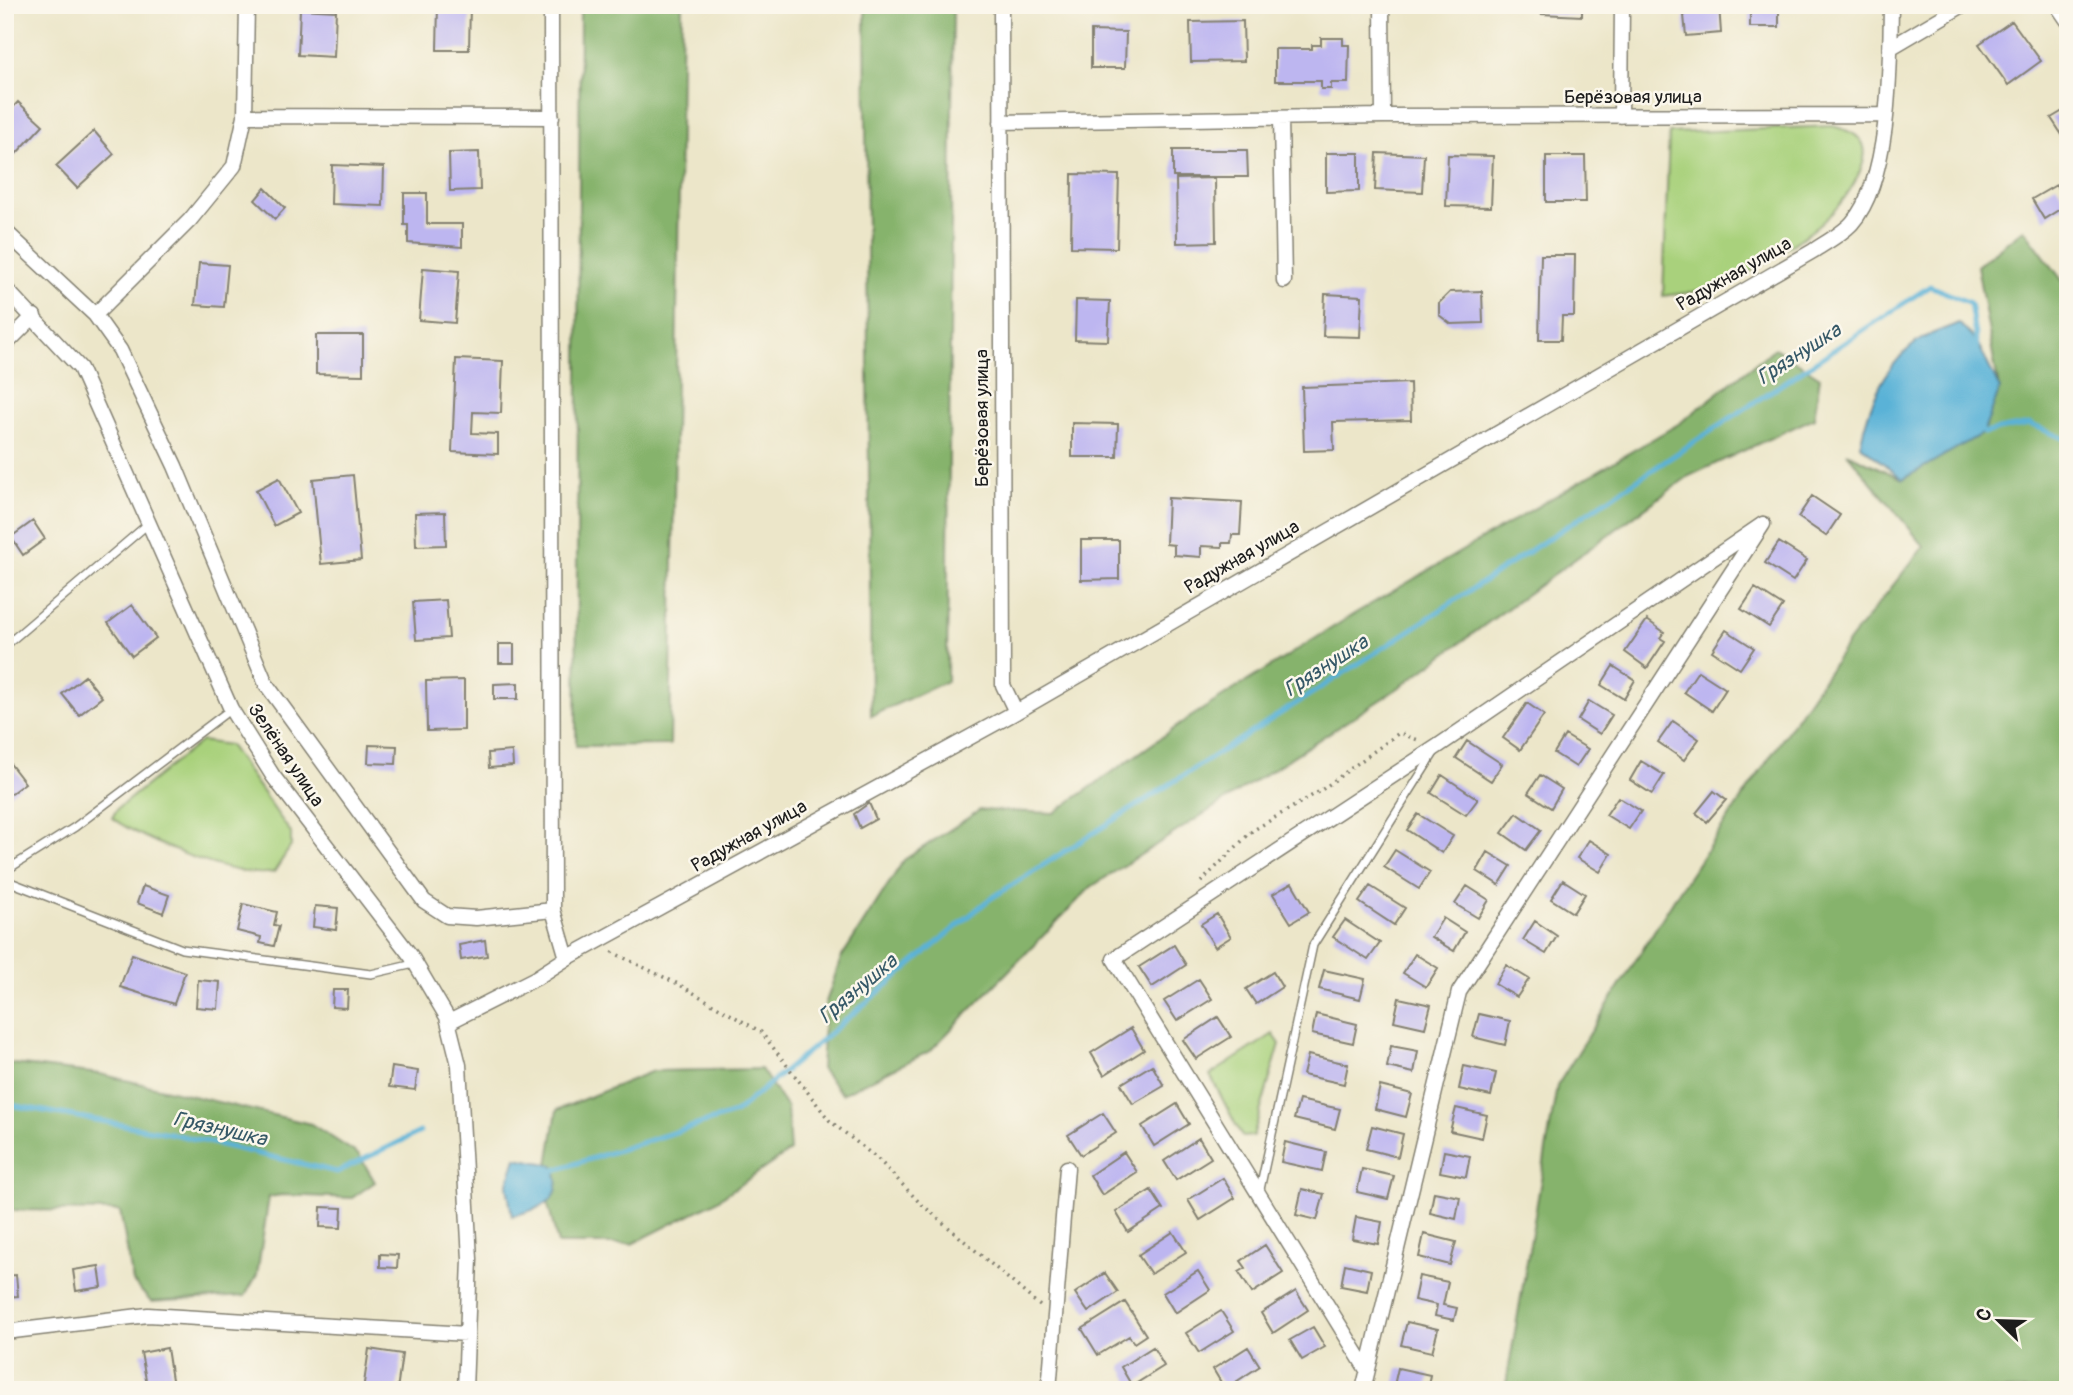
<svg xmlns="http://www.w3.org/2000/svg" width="2073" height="1395" font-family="Pangolin,sans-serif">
<rect width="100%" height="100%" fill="#fbf7ec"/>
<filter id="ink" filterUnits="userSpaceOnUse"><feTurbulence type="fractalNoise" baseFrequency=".0143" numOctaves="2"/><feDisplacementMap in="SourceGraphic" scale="14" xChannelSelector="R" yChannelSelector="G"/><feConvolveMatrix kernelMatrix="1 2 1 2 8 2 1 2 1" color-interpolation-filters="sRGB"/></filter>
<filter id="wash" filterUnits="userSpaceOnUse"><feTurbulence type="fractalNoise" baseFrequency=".00686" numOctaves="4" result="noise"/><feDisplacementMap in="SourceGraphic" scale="28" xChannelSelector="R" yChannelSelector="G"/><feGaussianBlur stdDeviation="1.57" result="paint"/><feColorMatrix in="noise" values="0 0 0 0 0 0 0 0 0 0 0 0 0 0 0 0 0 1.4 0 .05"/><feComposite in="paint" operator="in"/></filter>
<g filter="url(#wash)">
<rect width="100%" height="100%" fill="#ece6c9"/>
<path fill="#a9d17c" stroke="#62764c" stroke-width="2" d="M1832 126C1857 132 1872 141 1861 169 1842 215 1804 238 1763 263 1751 270 1739 281 1726 285 1707 292 1683 293 1663 296L1669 133Z
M201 741 229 745 291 833V846L274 872C238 881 142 840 112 818L117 809Z
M1273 1034 1280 1044 1253 1136 1242 1137 1210 1075Z"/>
<path fill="#86b36c" stroke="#516844" stroke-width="2" d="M580 5H682L670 745 576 746Z
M865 5H953L947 681 871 716Z
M2024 229 2068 288V1390H1505L1557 1086 1681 888 1849 641 1924 546 1847 453 1903 479 1983 432 1999 389 1977 266Z
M1775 348 1820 377 1814 418 1689 476 1397 689 1091 887 930 1051 842 1094 821 1069 825 1005 841 958 904 860 980 810 1054 813 1192 716 1354 614 1680 423Z
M5 1063 100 1074 311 1124 359 1155 375 1182 352 1198 282 1195 269 1197 257 1275 245 1296 151 1302 133 1282 120 1211 5 1210Z
M761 1069 787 1108 790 1151 713 1203 632 1244H558L544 1189 557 1110 653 1071Z"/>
<path fill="#5ab2d7" stroke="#3b677a" stroke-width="2" d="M1959 323 1978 344 2000 389 1983 433 1903 479 1860 445C1869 403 1885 362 1923 338 1934 332 1948 328 1959 323Z
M516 1158 553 1165C569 1201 539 1209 512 1216L507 1186Z"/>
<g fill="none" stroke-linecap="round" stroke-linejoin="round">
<path stroke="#5ab2d7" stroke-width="5" d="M1980 427 1983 433 2029 424 2068 440
M5 1104 169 1133 337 1172 420 1132
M549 1172 735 1113 987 901 1383 648 1930 286 1970 303 1977 348"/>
</g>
<g id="blocks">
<path fill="#bdb6f0" d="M438 5H470L469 50H437Z
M1541 5H1582V16L1541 14Z
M1683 5H1719L1721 33 1686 36Z
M1750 5H1779V27H1750Z
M300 9 336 11 334 57 298 55Z
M1243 21 1244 61 1191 62 1190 22Z
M2012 21 2041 61 2008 85 1979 44Z
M1091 31 1126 32 1125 68H1091Z
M1321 38H1343V45H1349L1348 83H1331V89H1321V81H1275V49H1312V45H1321Z
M18 102 43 125 14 156 5 148V116Z
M2068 108V139L2066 141 2051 118Z
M94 131 114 154 77 188 56 166Z
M1173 150H1247L1248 177H1173Z
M479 152 480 190 450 191 449 153Z
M1326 153H1359V191L1326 192Z
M1377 153 1424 155 1422 192 1375 190Z
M1448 155 1493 156 1491 207 1446 206Z
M1546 156H1585L1586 202H1546Z
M332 165 384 167 383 206 331 204Z
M1072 174 1119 175 1117 248 1071 247Z
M1215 178 1216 242 1177 243 1176 179Z
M2056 185 2068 204 2044 219 2032 199Z
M265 188 285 208 275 219 255 200Z
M404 193H427V224H462V247L408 243V225H404Z
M1541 255H1575L1574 316H1562L1561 340H1539Z
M199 263 228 265 224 307 195 305Z
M423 268 459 271 455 323 419 320Z
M1482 291 1483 323 1451 324 1439 315V303L1450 292Z
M1325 294 1362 296 1360 337 1323 336Z
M1076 300 1110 301 1108 341 1075 340Z
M316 335H363V375L316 374Z
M456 359 503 361 501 413 473 412 472 433 498 434V454L452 452Z
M1410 383 1411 420 1333 422 1334 450 1304 451 1302 387Z
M1072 423 1118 424 1117 457H1072Z
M353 475 361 560 321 564 313 479Z
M279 478 298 513 274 526 256 490Z
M1812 496 1840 515 1826 536 1798 517Z
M1168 498 1242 502 1240 535H1232L1231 543H1222V547L1201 546V557L1174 555V545L1166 544Z
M445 512 446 545 416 546 415 513Z
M33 521 45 539 23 555 11 537Z
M1081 540H1119V579L1081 580Z
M1779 542 1807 560 1793 581 1765 563Z
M1755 588 1783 606 1769 627 1741 609Z
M446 600 449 638 416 640 413 602Z
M132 605 156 638 132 656 108 623Z
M1647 620 1664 632 1660 638 1665 641 1647 668 1625 652Z
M1726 630 1754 648 1740 669 1712 651Z
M499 644H514V663H499Z
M1613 666 1635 680 1624 699 1601 685Z
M1698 671 1726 689 1712 711 1684 692Z
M85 676 102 697 79 715 62 694Z
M464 680V730L427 731 426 681Z
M518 683V699H494V684Z
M1589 701 1612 715 1600 734 1578 720Z
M1527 703 1544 715 1520 750 1503 738Z
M1673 721 1699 739 1684 760 1658 742Z
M1565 735 1588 749 1576 767 1554 753Z
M1467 741 1502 764 1491 781 1456 758Z
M369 745 397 746 396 764 368 763Z
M512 751 513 766 489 768 488 753Z
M5 757 25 783 5 798Z
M1641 761 1664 775 1652 794 1630 780Z
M1442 775 1478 799 1466 815 1431 793Z
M1540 775 1562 789 1551 808 1528 793Z
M1714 791 1726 800 1707 822 1696 813Z
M1618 797 1641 811 1629 829 1606 815Z
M869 803 876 819 860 828 854 814Z
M1517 813 1541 830 1526 850 1502 833Z
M1418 814 1453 836 1442 853 1407 830Z
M1589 840 1611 854 1600 872 1577 858Z
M1395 850 1430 872 1419 889 1384 867Z
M1488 852 1511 866 1499 885 1477 871Z
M1563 880 1585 894 1573 913 1551 899Z
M1292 883 1309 912 1291 923 1273 894Z
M143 886 169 895 163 913 137 903Z
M1370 886 1405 908 1394 925 1359 902Z
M1467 886 1489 900 1478 918 1455 904Z
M243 904 277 912 274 925 279 926 274 946 260 943 261 937 237 931Z
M315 906 338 908 336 930 313 927Z
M1217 914 1231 937 1215 947 1201 924Z
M1443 918 1465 932 1454 951 1431 937Z
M1345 920 1380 943 1368 960 1333 937Z
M1535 921 1557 936 1546 954 1523 940Z
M485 940 487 956 461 960 459 945Z
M1174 945 1186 965 1152 987 1139 967Z
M132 954 185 972 174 1004 120 987Z
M1415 954 1438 968 1426 987 1403 973Z
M1506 965 1529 979 1517 997 1495 984Z
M1324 970 1365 979 1360 999 1319 989Z
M1273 972 1282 987 1256 1004 1246 989Z
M1199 979 1212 999 1177 1021 1164 1001Z
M198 980 220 982 218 1009 196 1007Z
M333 990H348L347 1008 332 1007Z
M1399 998 1431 1005 1425 1028 1394 1021Z
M1316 1014 1357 1024 1353 1043 1312 1034Z
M1479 1014 1510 1021 1505 1045 1473 1037Z
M1218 1017 1231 1037 1196 1059 1183 1040Z
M1131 1028 1144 1050 1104 1075 1091 1053Z
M1391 1046 1418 1051 1414 1073 1387 1067Z
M1308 1055 1348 1064 1344 1084 1303 1075Z
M1152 1065 1164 1086 1133 1104 1121 1084Z
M1464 1066 1496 1073 1491 1096 1459 1089Z
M392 1067 418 1071 415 1090 389 1087Z
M1380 1086 1412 1094 1406 1117 1375 1109Z
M1299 1100 1340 1109 1335 1129 1294 1119Z
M1177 1104 1189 1124 1154 1146 1142 1126Z
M1456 1108 1487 1115 1482 1138 1450 1131Z
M1103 1113 1116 1133 1081 1155 1068 1135Z
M1372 1126 1403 1134 1398 1157 1366 1149Z
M1199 1138 1211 1158 1176 1180 1164 1161Z
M1285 1142 1326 1152 1322 1171 1281 1162Z
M1444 1151 1470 1156 1466 1177 1440 1172Z
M1124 1152 1137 1172 1102 1195 1090 1175Z
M1362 1169 1394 1176 1388 1199 1357 1192Z
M1223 1178 1235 1198 1200 1220 1188 1200Z
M1302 1189 1324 1194 1317 1220 1296 1215Z
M1151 1190 1163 1209 1128 1232 1116 1212Z
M1434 1192 1460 1197 1456 1219 1430 1213Z
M321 1207 342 1208 341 1228 320 1227Z
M1356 1217 1382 1222 1378 1244 1352 1239Z
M1173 1232 1186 1252 1151 1274 1138 1255Z
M1424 1234 1456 1242 1450 1265 1419 1257Z
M1265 1245 1283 1273 1252 1293 1239 1272 1246 1268 1241 1261Z
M380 1254 398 1255 397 1268 380 1267Z
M1345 1264 1371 1270 1367 1291 1341 1286Z
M99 1266 102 1287 76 1291 73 1270Z
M1198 1271 1210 1290 1175 1313 1163 1293Z
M1105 1273 1118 1292 1088 1312 1075 1293Z
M16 1275 18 1296 5 1297V1276Z
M1419 1276 1448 1282 1443 1305 1457 1308 1454 1320 1435 1316 1437 1305 1414 1300Z
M1296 1291 1308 1310 1273 1333 1261 1313Z
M1125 1302 1146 1335 1134 1343 1129 1336 1098 1355 1082 1329Z
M1221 1311 1234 1331 1199 1353 1186 1333Z
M1407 1322 1438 1329 1432 1352 1401 1345Z
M1313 1327 1325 1347 1302 1360 1290 1340Z
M1153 1347 1164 1366 1132 1386 1121 1367Z
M1248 1347 1260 1366 1225 1389 1213 1369Z
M167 1348 173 1386 148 1390 141 1353Z
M369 1349 402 1354 397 1390H363Z
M1398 1368 1430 1375 1427 1390H1393Z"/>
</g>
</g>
<g filter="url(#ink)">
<use href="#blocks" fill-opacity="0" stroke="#848172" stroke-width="2"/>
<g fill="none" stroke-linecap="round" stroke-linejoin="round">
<g stroke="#848172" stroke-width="10">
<path id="lane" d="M5 646 148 524
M5 871 75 827 231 709
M5 880 182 949 371 974 414 964
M1259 1194 1313 945 1434 753"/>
</g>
<g stroke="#848172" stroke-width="17">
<path id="street" d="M551 5 553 910 567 958
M1001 5 1003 685 1016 712
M1382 5 1383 116
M2057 5 2068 21
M1890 48 1963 5
M245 116 552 117
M1621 116 1622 5
M1281 118 1284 281
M1001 122 1383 116 1884 115
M5 231 95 315 120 350 175 466 266 684 424 901 447 916 476 918 553 910
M5 288 80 368 231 709 273 776 411 956 447 1017 459 1065 470 1259 465 1390
M95 315 190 220 234 166 245 116 247 5
M5 345 34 316
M449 1022 536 978 567 958 1016 712 1813 251C1825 243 1842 234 1852 223 1891 178 1890 64 1891 5
M5 1332 148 1315 467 1334
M1049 1390 1067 1168
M1363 1390 1459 992 1763 524 1438 746 1114 959 1367 1370"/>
</g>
<path stroke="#848172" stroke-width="3.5" stroke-dasharray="2 5" stroke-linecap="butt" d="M1201 882 1252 831 1320 791 1399 733 1421 741
M612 952 678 984 761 1032 830 1121 879 1160 919 1202 1040 1306"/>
<use href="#lane" stroke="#fff" stroke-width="7"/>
<use href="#street" stroke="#fff" stroke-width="14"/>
</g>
</g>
<g text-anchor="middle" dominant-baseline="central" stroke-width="5" stroke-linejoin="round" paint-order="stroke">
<g font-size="19" fill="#1c1c1c" stroke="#fbf7ec">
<text x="1633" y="97">Берёзовая улица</text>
<text transform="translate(1734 274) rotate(-30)">Радужная улица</text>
<text transform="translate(982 418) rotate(-90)">Берёзовая улица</text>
<text transform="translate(1242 557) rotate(-30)">Радужная улица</text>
<text transform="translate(286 755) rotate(56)">Зелёная улица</text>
<text transform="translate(749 836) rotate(-29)">Радужная улица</text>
</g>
<g font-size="21" font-style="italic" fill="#355867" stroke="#fbf7ec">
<text transform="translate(1799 354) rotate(-33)">Грязнушка</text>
<text transform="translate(1326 666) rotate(-33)">Грязнушка</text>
<text transform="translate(858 989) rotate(-40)">Грязнушка</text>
<text transform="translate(220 1129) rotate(13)">Грязнушка</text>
</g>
</g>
<rect width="2073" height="1395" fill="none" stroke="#fbf7ec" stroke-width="28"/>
<g transform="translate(1999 1321) rotate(293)" stroke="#fbf7ec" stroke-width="5" paint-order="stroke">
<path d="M0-5L12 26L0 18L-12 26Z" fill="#1c1c1c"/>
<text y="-10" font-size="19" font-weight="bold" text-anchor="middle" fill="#1c1c1c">С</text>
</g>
</svg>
